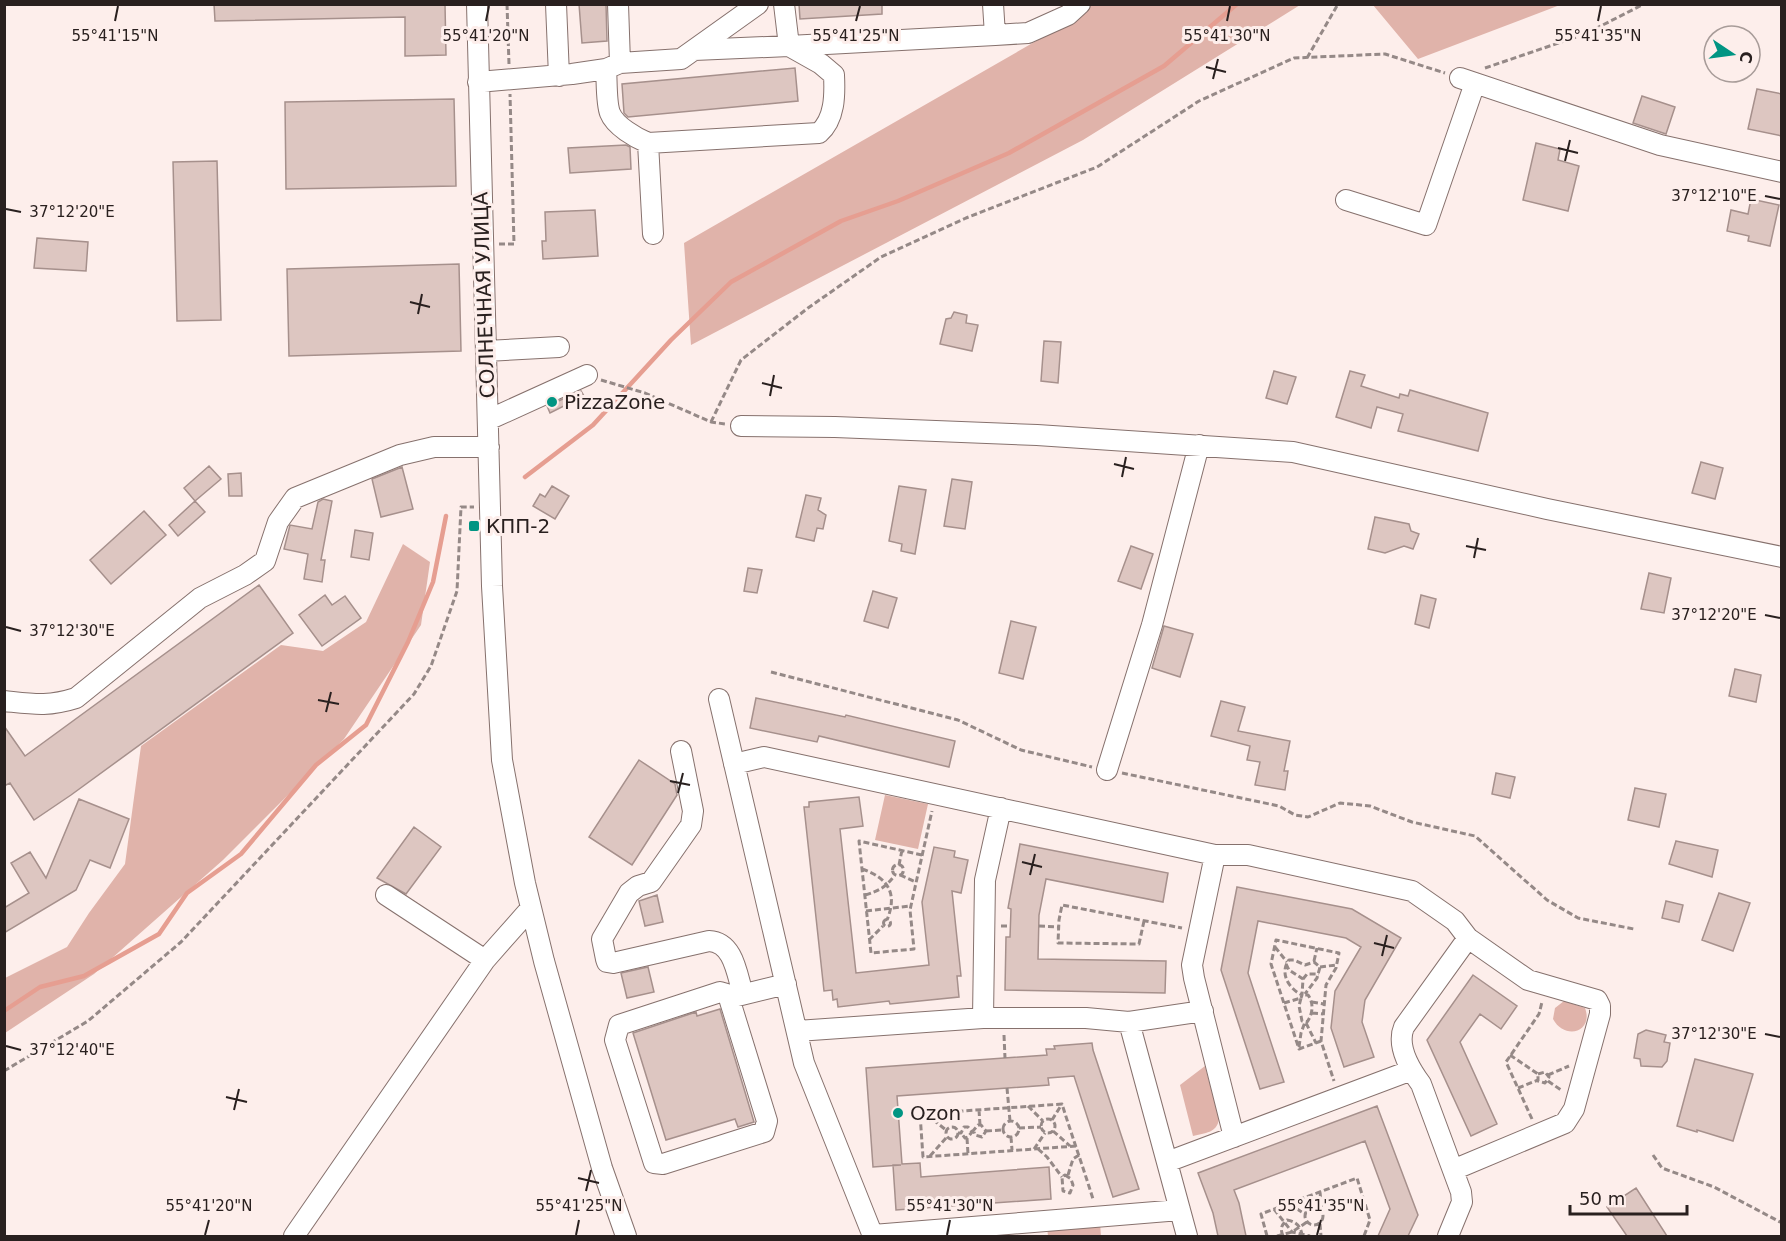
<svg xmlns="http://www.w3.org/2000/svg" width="1786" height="1241" font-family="'DejaVu Sans',sans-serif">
<rect width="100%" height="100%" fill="#fdeeeb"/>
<path fill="#e0b3aa" d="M1092 5H1300L1083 140 691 345 684 243 1078 17Z
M1373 5H1560L1418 59Z
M403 544 430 562 421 625 344 739 223 860 94 974 5 1033V978L67 947 89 913 125 864 141 746 281 645 323 651 366 622Z
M885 795 928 804 918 849 875 840Z
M1564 1001 1585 1008C1594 1032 1565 1041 1553 1019L1555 1008Z
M1205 1066 1219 1119C1217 1133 1205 1133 1193 1136L1180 1085Z
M1100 1223 1101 1236H1048L1047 1227Z"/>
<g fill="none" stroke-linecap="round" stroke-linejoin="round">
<path stroke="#e69e91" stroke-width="4.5" d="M525 477 593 425 671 340 731 282 841 221 898 201 1009 153 1164 66 1237 4
M4 1011 40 987 84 976 159 934 187 893 241 854 316 765 366 725 408 642 433 582 446 516"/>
</g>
<path fill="#ddc6c1" stroke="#a6908c" stroke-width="1.5" d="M214 4H445L446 55 405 56V17L215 21Z
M579 4H606L607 41 582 43Z
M799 4H882V14L800 19Z
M795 68 798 101 628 117 624 113 622 84Z
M1757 89 1782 94V136L1748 129Z
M1642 96 1675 107 1666 134 1633 123Z
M454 99 456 186 286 189 285 102Z
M1536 143 1560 149 1558 160 1579 166 1568 211 1523 200Z
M626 145 630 147 631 169 570 173 568 148Z
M217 161 221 320 177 321 173 162Z
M1751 199 1779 205 1770 246 1748 241 1749 236 1727 231 1731 210 1748 214Z
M595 210 598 256 543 259 542 241H546L545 212Z
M37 238 88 242 86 271 34 268Z
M459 264 461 351 289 356 287 269Z
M954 312 967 315 966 323 978 325 972 351 940 344 946 319 951 318Z
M1044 341 1061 342 1058 383 1041 381Z
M1274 371 1296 377 1287 404 1266 398Z
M1350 371 1365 375 1361 386 1399 398 1400 394 1408 396 1410 390 1488 413 1478 451 1398 431 1403 414 1377 407 1371 428 1336 417Z
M581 391 584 396 550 413 547 406Z
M1701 462 1723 468 1715 499 1692 493Z
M209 466 221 479 195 501 184 488Z
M402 467 413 509 381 517 372 479Z
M241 473 242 496H229L228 474Z
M952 479 972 482 965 529 944 526Z
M552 486 569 496 555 519 533 506 540 494 545 497Z
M899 486 926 490 915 554 901 551 902 544 889 541Z
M806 495 821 498 818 510 826 515 823 529 817 528 814 541 796 537Z
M323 499 332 501 321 560H325L322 582 304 579 308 554 284 549 290 525 312 529 318 502Z
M195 501 205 512 178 536 169 525Z
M144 511 166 535 111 584 90 560Z
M1375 517 1409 524 1411 531 1419 534 1413 549 1404 546 1385 553 1368 549Z
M355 530 373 533 369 560 351 557Z
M1131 546 1153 554 1141 589 1118 581Z
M748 568 762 570 757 593 744 591Z
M1649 573 1671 578 1664 613 1641 609Z
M259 585 293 633 71 795 34 820 10 783 4 786V726L25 756Z
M873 591 897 598 888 628 864 621Z
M325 595 332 605 345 596 361 618 322 646 299 615Z
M1421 595 1436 599 1429 628 1415 624Z
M1011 621 1036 627 1023 679 999 673Z
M1164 626 1193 634 1180 677 1152 668Z
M1735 669 1761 675 1756 702 1729 696Z
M756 698 845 717 846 715 955 741 949 767 819 736 817 742 750 728Z
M1221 701 1245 707 1238 731 1290 741 1284 771H1288L1285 790 1255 785 1260 762 1247 760 1250 746 1211 736Z
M639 760 675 784 677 795 632 865 589 837Z
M1496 773 1515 777 1510 798 1492 794Z
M1635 788 1666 794 1659 827 1628 820Z
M859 797 863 826 840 829 856 973 929 965 922 902 934 847 955 851 954 857 968 860 961 893 952 891 961 976H957L959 997 890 1004 889 1001 838 1007 837 999 833 1000 832 990 824 991 804 807H809V802Z
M79 799 129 819 110 868 90 860 76 890 4 933V908L29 893 11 863 30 852 46 878Z
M414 827 441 847 406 894 377 878Z
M1676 841 1718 850 1712 877 1669 864Z
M1020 844 1168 873 1163 902 1046 879 1039 915 1038 959 1166 961 1165 993 1005 990 1006 937H1010L1011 909 1008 908Z
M1237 887 1352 909 1401 938 1365 1000 1362 1022 1374 1057 1344 1067 1331 1028 1335 991 1361 947 1346 938 1258 921 1248 973 1284 1082 1260 1089 1221 970Z
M1719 893 1750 903 1733 951 1702 940Z
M657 895 663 922 645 926 639 901Z
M1666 901 1683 905 1679 922 1662 918Z
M648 967 654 992 627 998 621 973Z
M1473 975 1517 1006 1501 1029 1480 1014 1460 1042 1497 1124 1471 1136 1427 1040Z
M720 1009 754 1122 738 1127 735 1119 666 1140 633 1033 696 1012 697 1016Z
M1646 1030 1666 1035 1664 1042 1670 1043 1667 1061 1662 1067 1641 1066 1640 1059 1634 1058 1638 1034Z
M1092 1043 1093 1050 1139 1189 1113 1197 1074 1076 1048 1078 1049 1085 897 1096 902 1164 920 1163 921 1177 1049 1167 1051 1199 896 1210 893 1165H901L873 1167 866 1068 1047 1055 1046 1049H1055L1054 1046Z
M1695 1059 1753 1074 1733 1141 1697 1130V1132L1677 1126Z
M1377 1106 1418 1215 1408 1236H1378L1390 1209 1365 1141 1234 1190 1239 1203 1246 1236H1218L1213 1213 1198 1173Z
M1636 1188 1667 1236H1627L1607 1207Z"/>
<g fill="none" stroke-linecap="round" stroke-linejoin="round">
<g stroke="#86716d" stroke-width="22">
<path id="minor" d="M477 4 492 586 502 760 525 883 544 961 602 1168 626 1236
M556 4 559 76
M618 4 620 63
M784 4 789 46 995 35
M993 4 995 35 1028 33 1068 15 1080 4
M606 69C607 80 606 103 610 113 615 126 636 138 648 143L819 133C835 119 835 95 834 75L821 64 789 46 694 50
M1460 78 1660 145 1782 172
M478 82 572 74 606 69 620 63 681 59 758 4
M648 143 653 234
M1346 200 1426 225 1475 83
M486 351 559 347
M488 420 587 375
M741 426 835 427 1037 435 1293 452 1547 509 1782 557
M719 699 804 1063 873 1236
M4 701C33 704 48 707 76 698L200 598 245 575 265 561 278 522 295 498 400 455 434 447H489
M681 751 693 811 691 825 651 882 638 886 629 893 602 939 606 959 607 962 613 963 709 941C734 942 737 975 743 994
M734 764 764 757 1215 855H1248L1412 891 1455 921 1468 938 1528 980 1597 1000 1600 1006V1014L1574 1109 1565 1123 1453 1170
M1107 770 1152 625 1199 445
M1215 855 1192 965 1194 978 1234 1137
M386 895 485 960
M729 998 727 994 720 992 619 1025 615 1040 654 1163 663 1164 764 1132 767 1121 729 998 786 984
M983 1018 985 880 1001 808
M1129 1022 1187 1236
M797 1031 983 1018H1086L1129 1022 1203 1011
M1167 1162 1412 1070
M873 1235 1180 1210
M294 1236 485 960 531 908
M1448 1236 1462 1202 1461 1192 1421 1084C1410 1069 1396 1046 1404 1027L1468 938"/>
</g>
<path stroke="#958987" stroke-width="3" stroke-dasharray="6 3" stroke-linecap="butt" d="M507 4 509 64
M1307 58 1338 4
M1485 68 1585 34 1644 4
M499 244H514L510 94
M601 380 645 393 711 422 725 424
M711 422 741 360 808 308 881 257 966 218 1097 167 1199 101 1294 58 1385 54 1445 73
M771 672 958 720 1021 750 1092 767
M1122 773 1279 806 1295 815 1308 817 1340 803 1370 806 1412 822 1475 836 1547 900 1578 918 1634 929
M922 855 859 841 871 953 914 949 910 910 932 811
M892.5 870a5.5 5.5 0 1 1 11 0a5.5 5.5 0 1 1-11 0Z
M899 865 902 850
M862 869C888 878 898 893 887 920
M900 875 916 882
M865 895C879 891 886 887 895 875
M866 911 911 906
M883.5 923a3.5 3.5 0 1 1 7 0a3.5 3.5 0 1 1-7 0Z
M1144 921 1139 944 1058 943 1059 920 1062 905 1182 928
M1001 926H1010
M1039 926 1059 927
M869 940 883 926
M1275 947 1287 962
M1314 961 1317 948
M1286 964 1289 970 1303 979 1302 995C1289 989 1279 973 1289 960H1294L1305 965 1314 962 1320 967 1317 978 1305 994
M1320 967 1336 965
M1303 979 1307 974H1319
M1312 1002 1324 1004
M1284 1003 1301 998 1299 1006 1302 1021 1307 1022C1313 1014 1314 1003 1308 995H1302L1301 998
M1312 1013 1323 1014
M1306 1023 1316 1043
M1004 1035 1005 1058
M1321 1041 1299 1049 1271 964 1276 940 1339 953 1336 968 1326 985 1321 1041 1334 1081
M1299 1047 1301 1033 1305 1022
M1510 1055 1538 1074V1081L1545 1083 1549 1077 1545 1072 1538 1074
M4 1071 88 1021 181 942 414 694 431 666 457 591 461 507H474
M1548 1075 1569 1066
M1548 1081 1561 1090
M1007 1088 1010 1121
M1518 1088 1538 1080
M1028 1106 1043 1121
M979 1110 980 1125
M926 1114 946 1130
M1041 1126a7 7 0 1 1 14 0a7 7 0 1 1-14 0Z
M1532 1119 1506 1062 1539 1014 1542 1002
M1052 1120 1062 1104
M1003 1129a8 8 0 1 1 16 0a8 8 0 1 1-16 0Z
M946 1133a6 6 0 1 1 12 0a6 6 0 1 1-12 0Z
M1019 1128 1041 1127
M986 1131 1002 1130
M1053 1131 1070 1146
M972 1132 978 1125H981L986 1131 982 1137 975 1135 974 1132
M958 1133H961L964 1127H968L972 1132 968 1137 965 1138 961 1133
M1011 1137 1012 1150
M967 1138 968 1154
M1076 1146 923 1157 920 1114 1062 1104C1072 1136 1083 1167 1093 1199
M1034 1149 1045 1133
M1038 1149 1047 1157 1062 1177
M1653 1155 1662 1168 1714 1187 1782 1223
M930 1156 947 1137
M1065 1175 1071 1179 1073 1185 1070 1193 1063 1191 1062 1177Z
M1068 1175 1073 1159 1079 1155
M1320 1192 1322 1213
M1289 1204 1305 1214
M1305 1216a9 9 0 1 1 18 0a9 9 0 1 1-18 0Z
M1274 1209 1292 1232 1310 1236
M1320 1224 1321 1236
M1267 1236 1261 1214 1357 1178 1370 1220 1364 1236
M1277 1236 1292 1232 1307 1222
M1283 1236C1280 1229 1281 1225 1287 1220 1295 1221 1301 1226 1302 1235"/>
<use href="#minor" stroke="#fff" stroke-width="20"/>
</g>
<path fill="none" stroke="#29201f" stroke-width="2" d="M115 21 118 6M486 21 489 6M856 21 860 6M1227 21 1230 6M1598 21 1601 6M1206 67 1226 72M1213 79 1218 59M1558 148 1578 153M1565 161 1570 140M1765 196 1780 199M6 209 21 212M410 302 430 307M418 314 422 294M762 383 782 388M770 396 774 375M1114 464 1134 469M1122 477 1126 457M1466 546 1486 550M1474 558 1478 538M1765 615 1780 618M6 627 21 631M318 700 339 704M326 712 331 692M670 781 690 785M678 793 683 773M1022 862 1042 867M1030 875 1035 854M1374 943 1394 948M1382 956 1387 935M1765 1034 1780 1037M6 1046 21 1050M226 1097 247 1102M234 1110 239 1089M578 1178 599 1183M586 1191 591 1170M205 1235 209 1220M576 1235 579 1220M947 1235 950 1220M1317 1235 1321 1220"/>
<g fill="#019583" stroke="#fdeeeb" stroke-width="2">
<circle cx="552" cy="402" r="6"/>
<rect x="468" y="520" width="12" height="12" rx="3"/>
<circle cx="898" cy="1113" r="6"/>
</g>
<g text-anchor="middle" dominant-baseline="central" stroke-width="6" stroke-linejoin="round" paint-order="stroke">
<g font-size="20" fill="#29201f" stroke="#fdeeeb">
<text transform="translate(484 295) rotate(-92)">СОЛНЕЧНАЯ УЛИЦА</text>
</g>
<g font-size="20" fill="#29201f" stroke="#fdeeeb" text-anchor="start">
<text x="564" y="402">PizzaZone</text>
<text x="486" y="526">КПП-2</text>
<text x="910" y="1113">Ozon</text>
</g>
</g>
<g font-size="15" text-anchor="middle" fill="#29201f" stroke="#fdeeeb" stroke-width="6" stroke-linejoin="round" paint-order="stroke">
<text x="115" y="41">55°41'15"N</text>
<text x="486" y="41">55°41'20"N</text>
<text x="856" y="41">55°41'25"N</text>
<text x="1227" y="41">55°41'30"N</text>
<text x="1598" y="41">55°41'35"N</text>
<text x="1714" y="201">37°12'10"E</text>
<text x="72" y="217">37°12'20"E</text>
<text x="1714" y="620">37°12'20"E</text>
<text x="72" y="636">37°12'30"E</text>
<text x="1714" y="1039">37°12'30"E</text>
<text x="72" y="1055">37°12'40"E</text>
<text x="209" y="1211">55°41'20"N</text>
<text x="579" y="1211">55°41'25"N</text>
<text x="950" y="1211">55°41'30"N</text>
<text x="1321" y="1211">55°41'35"N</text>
</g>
<rect width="1786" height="1241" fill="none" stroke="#29201f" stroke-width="12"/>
<g transform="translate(1732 54) rotate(103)"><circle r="28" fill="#fdeeeb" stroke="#a89c99" stroke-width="1.5"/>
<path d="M0-4.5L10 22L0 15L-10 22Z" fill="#019583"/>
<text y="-9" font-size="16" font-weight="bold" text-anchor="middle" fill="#29201f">С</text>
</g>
<path d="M1570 1205v9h117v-9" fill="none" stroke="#29201f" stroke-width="3"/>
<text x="1579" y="1205" font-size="18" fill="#29201f" stroke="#fdeeeb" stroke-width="4.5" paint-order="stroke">50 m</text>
</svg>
